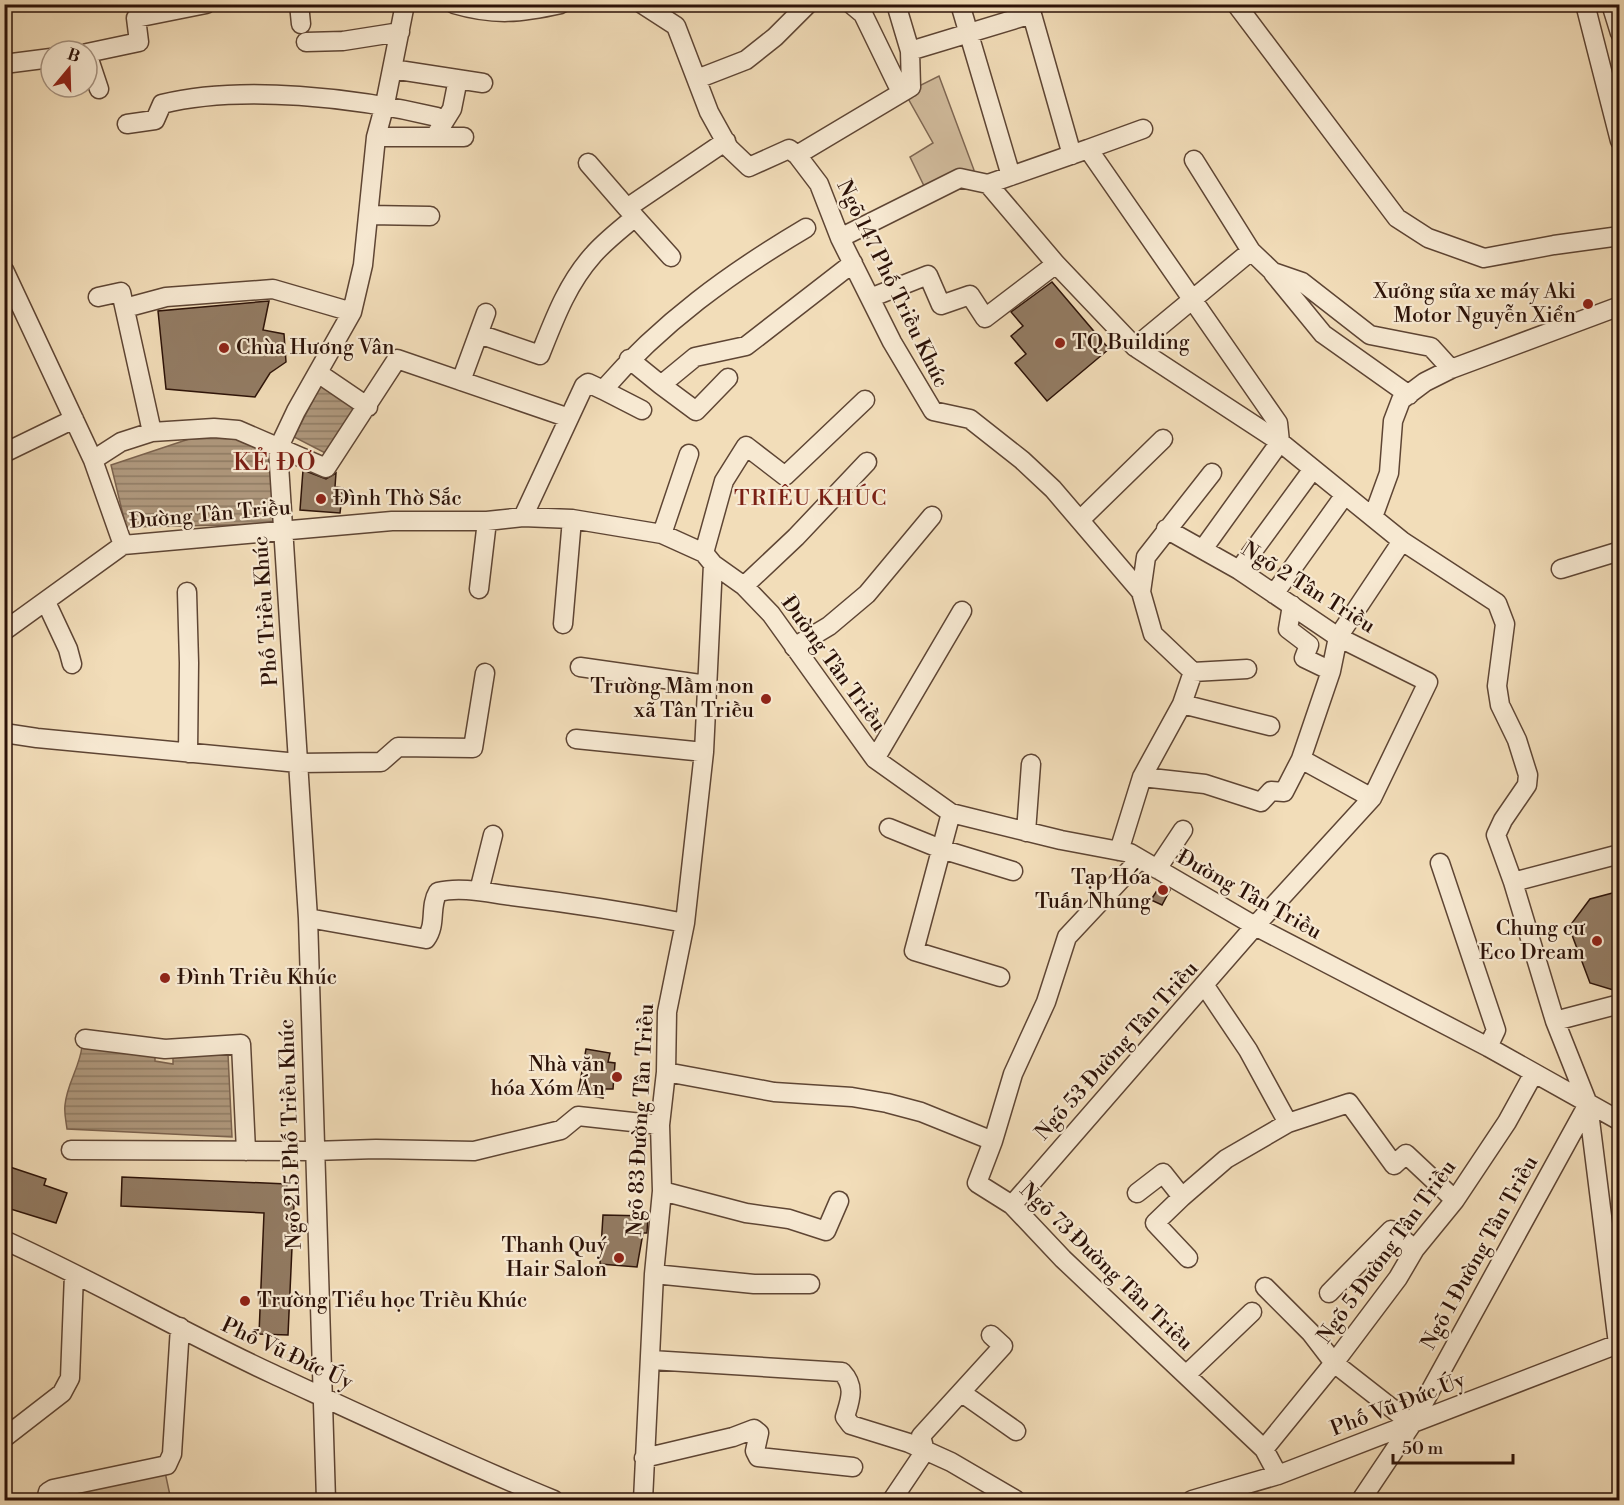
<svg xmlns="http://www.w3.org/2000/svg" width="1624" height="1505" font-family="'Libre Bodoni',serif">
<defs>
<pattern id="water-rules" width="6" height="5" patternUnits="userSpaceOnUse" patternTransform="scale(1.5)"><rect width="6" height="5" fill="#af987d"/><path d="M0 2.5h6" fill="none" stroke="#8f7b64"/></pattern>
</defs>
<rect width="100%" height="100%" fill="#f2ddb9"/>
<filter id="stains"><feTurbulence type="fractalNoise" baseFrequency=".00333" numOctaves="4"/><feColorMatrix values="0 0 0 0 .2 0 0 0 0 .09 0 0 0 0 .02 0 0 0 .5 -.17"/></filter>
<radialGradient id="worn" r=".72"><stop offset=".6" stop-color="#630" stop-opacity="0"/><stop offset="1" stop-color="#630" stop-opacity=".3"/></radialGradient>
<path fill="#d0ba9b" stroke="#7e6652" stroke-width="1.5" d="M939 76 974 170 927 192 910 157 933 143 905 93Z
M165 1472 171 1500H53L51 1492Z"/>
<path fill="url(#water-rules)" stroke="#7b624e" stroke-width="1.5" d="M322 383 360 404 333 457 294 437Z
M231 436 279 448V524L126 527 111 465 189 439Z
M82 1046 155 1055V1061L173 1064V1057L228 1054 232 1137 67 1129C66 1121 64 1113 65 1105 67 1083 80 1067 82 1046Z"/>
<path fill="#937c64" stroke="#2c1208" stroke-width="1.5" d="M1052 282 1109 349 1047 401 1015 363 1026 354 1011 336 1023 326 1011 312Z
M269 301 263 330 284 334 286 362 270 373 255 397 166 389 158 311Z
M303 470 326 479 336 473 335 487 343 488 340 513 300 510Z
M1161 884 1170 890 1162 905 1151 900Z
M1620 891V992L1590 983 1569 927 1590 899Z
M586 1049 610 1053 608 1062 615 1063 613 1089H605L603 1098 578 1093Z
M4 1165 46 1179 44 1185 67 1193 56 1223 4 1207Z
M122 1177 287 1184 286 1203 294 1204 288 1335 259 1334 264 1213 121 1206Z
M603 1215 648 1216 647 1233H643L637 1267 600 1264Z"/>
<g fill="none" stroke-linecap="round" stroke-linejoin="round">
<g stroke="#5e4534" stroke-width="21">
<path id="minor" d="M299 4 301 24
M454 4C495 16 521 13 561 4
M642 4 676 26 709 112 729 148 749 167 789 149 797 155 819 184 840 238 892 342 933 411 970 419 1022 460 1053 489 1141 592 1153 634 1193 672 1247 669
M851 4 863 14 897 84 911 87
M896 4 910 51 911 87
M960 4 1011 176
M1029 4 1072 155
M1236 4 1397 218 1428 238 1484 258 1554 245 1620 236
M1585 4 1620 141
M1611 4 1620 33
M306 42 343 41 400 32
M910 51 1032 14
M4 64 51 58
M392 69 483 83
M697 79 746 60 775 37 808 4
M99 89 87 53 139 42 136 18 206 4
M127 124 155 120 162 104C241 84 358 98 437 117
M437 133 452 109 458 79
M376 137H464
M1088 149 1143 129
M797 155 911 87
M1194 160 1251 251 1273 272 1302 282 1370 335 1431 347 1451 369
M588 163 627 208
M988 184 1056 264 1135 347 1280 442 1402 541 1497 603 1505 624 1497 686 1500 705 1517 740 1528 775 1527 785 1503 820 1496 835 1513 882 1555 1021
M369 215 430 216
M635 217 671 257
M840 238 960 178 988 184 1088 149 1278 423 1280 442 1203 549
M4 270 93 460
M1273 273 1323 334 1409 395
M98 297 121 292 152 432
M870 298 928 275 941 305 970 295 985 318 1056 264
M125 308 166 297 273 289 352 312
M479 334 540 355C554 320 567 284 593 255 605 241 621 229 635 217L627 208 726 141
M1135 347 1251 251
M629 359 661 385 695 357 746 346 853 263
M318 373 368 407
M461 381 486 313
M661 385 696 411 728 378
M603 390 642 410
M4 453 74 419
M523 517 584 386 588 383 603 390C661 323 730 273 806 228
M1373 517 1389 473 1393 421 1401 400 1425 382 1451 369 1620 306
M1080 520 1163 439
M662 534 689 454
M123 545 93 460 121 442 152 432 214 428 238 430 326 468 397 359 569 418
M704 553 724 481 746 446 785 476 865 400
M1561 569 1620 551
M1239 570 1313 469
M744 586 796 537 867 462
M479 589 487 521
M187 592 189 663 188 753
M1141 592 1146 557 1212 473
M1274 594 1344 496
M46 602 68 649 72 664
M1292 605 1288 629 1309 645 1304 658 1331 671 1301 759 1372 798
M563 624 572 519
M4 631 123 545 392 521H487L523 517 572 519 662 534 704 553 713 564 744 586 771 614 875 759 951 813 1061 840 1130 853 1255 926 1488 1047 1620 1121
M794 647 829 626 867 594 932 516
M580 667 707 685
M1331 671 1338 637 1402 541
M1182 704 1270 726
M4 733 37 738 298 763 381 762 398 747 473 748 485 673
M576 739 704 752
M875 759 962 611
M1142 777 1205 784 1261 802 1271 791 1284 792 1301 759
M951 813 914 951 1000 977
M889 828 941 849 1013 871
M1026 832 1031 764
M1119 851 1142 777 1182 704 1193 672
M1140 859 1067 937 1046 1002 1013 1074 993 1141 977 1183 1012 1205 1063 1259 1264 1449 1278 1475
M1440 863 1496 1030 1488 1047
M1157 869 1183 830
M1513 882 1620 854
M479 891 493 835
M308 918 426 939C437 924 429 907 438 892 461 886 489 893 512 896 570 903 628 912 685 923
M1205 986 1248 1050 1288 1123
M85 1039 165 1049 241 1044 246 1151
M666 1072 774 1092 852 1097 887 1103 921 1112 993 1141
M71 1150 313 1151 376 1149 474 1151 561 1130 578 1116 660 1125
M662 1191 746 1213 789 1219 826 1231 839 1201
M1137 1193 1163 1173 1182 1197 1226 1159 1288 1123 1349 1103 1394 1165 1406 1154 1455 1200
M1182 1197 1155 1223 1188 1258
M1012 1205 1255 926 1372 798 1428 682 1338 637 1239 570 1166 529
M4 1240C95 1281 182 1332 273 1374 366 1417 459 1461 554 1500
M654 1274 754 1284H810
M1265 1287 1311 1333 1334 1363 1412 1424
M1329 1293 1391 1230 1415 1249
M1618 1344 1588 1104 1555 1021 1620 1004
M651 1360 842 1372C856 1387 850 1400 845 1417L851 1425 909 1443 951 1462 1016 1500
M1186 1375 1252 1312
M962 1393 1016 1431
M4 1438 62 1393 70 1378 74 1274
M1264 1449 1334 1363 1398 1278 1415 1249 1455 1200 1507 1122 1534 1073
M644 1458 733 1437 754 1429 759 1433 755 1451 758 1457 853 1467
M46 1500 48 1492 53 1489 167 1465 172 1454 180 1327
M326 1500 308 918 278 449 296 411 352 312 363 265 376 137 385 104 405 4
M643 1500 654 1274 662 1191 660 1125 666 1072 667 1012 685 923 704 752 713 564
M892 1500 925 1451 921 1436 1003 1346 991 1335
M1192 1500 1278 1475 1618 1344
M1361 1500 1412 1424 1588 1104"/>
</g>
<use href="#minor" stroke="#f7e9d2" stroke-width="18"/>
</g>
<g fill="#8f2418" stroke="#f7e9d2" stroke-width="2">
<circle cx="1588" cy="304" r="6"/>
<circle cx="1060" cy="343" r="6"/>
<circle cx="224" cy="348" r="6"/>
<circle cx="321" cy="499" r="6"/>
<circle cx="766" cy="699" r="6"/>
<circle cx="1163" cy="890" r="6"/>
<circle cx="1597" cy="941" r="6"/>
<circle cx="165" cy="978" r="6"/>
<circle cx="617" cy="1077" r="6"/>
<circle cx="619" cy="1258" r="6"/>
<circle cx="245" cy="1301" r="6"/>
</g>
<g text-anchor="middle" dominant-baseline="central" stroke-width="4.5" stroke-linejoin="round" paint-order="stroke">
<g font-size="21" fill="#2c1208" stroke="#f7e9d2">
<text transform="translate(892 284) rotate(64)">Ngõ 147 Phố Triều Khúc</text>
<text transform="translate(210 515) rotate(-5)">Đường Tân Triều</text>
<text transform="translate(1308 588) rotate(32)">Ngõ 2 Tân Triều</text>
<text transform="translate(266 611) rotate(-94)">Phố Triều Khúc</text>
<text transform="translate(833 664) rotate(54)">Đường Tân Triều</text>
<text transform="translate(1249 895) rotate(29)">Đường Tân Triều</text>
<text transform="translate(1117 1051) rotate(-48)">Ngõ 53 Đường Tân Triều</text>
<text transform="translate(641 1120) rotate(-87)">Ngõ 83 Đường Tân Triều</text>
<text transform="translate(291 1134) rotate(-92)">Ngõ 215 Phố Triều Khúc</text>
<text transform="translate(1387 1252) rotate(-54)">Ngõ 5 Đường Tân Triều</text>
<text transform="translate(1480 1253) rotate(-61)">Ngõ 1 Đường Tân Triều</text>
<text transform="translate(1106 1267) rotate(44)">Ngõ 73 Đường Tân Triều</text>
<text transform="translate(287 1354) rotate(25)">Phố Vũ Đức Úy</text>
<text transform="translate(1398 1405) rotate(-21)">Phố Vũ Đức Úy</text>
</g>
<g font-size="21" fill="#2c1208" stroke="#f7e9d2" text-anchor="end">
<text x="1576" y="292">Xưởng sửa xe máy Aki<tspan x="1576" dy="24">Motor Nguyễn Xiển</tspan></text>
<text x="1072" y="343" text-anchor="start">TQ Building</text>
<text x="236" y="348" text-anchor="start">Chùa Hương Vân</text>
<text x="333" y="499" text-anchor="start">Đình Thờ Sắc</text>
<text x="754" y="687">Trường Mầm non<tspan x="754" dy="24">xã Tân Triều</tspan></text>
<text x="1151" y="878">Tạp Hóa<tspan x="1151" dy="24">Tuấn Nhung</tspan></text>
<text x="1585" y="929">Chung cư<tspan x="1585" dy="24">Eco Dream</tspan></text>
<text x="177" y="978" text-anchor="start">Đình Triều Khúc</text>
<text x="605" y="1065">Nhà văn<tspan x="605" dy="24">hóa Xóm Án</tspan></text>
<text x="607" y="1246">Thanh Quý<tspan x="607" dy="24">Hair Salon</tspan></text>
<text x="257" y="1301" text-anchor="start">Trường Tiểu học Triều Khúc</text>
</g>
<g font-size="22" letter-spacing="1.5" fill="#7a1f14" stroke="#f7e9d2">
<text x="811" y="498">TRIÊU KHÚC</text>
</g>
<g font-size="24" letter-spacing="1.5" fill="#7a1f14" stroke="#f7e9d2">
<text x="275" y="463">KẺ ĐƠ</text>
</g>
</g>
<rect width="1624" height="1505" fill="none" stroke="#f2ddb9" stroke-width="24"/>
<rect x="6" y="6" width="1612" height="1493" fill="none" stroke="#2c1208" stroke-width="3"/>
<rect x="12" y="12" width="1600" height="1481" fill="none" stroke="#2c1208" stroke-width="1.5"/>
<g transform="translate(69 69) rotate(19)"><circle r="28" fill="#f7e9d2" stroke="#a69381" stroke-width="1.5"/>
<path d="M0-4.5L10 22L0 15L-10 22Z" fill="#8f2418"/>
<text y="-9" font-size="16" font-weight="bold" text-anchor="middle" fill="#2c1208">B</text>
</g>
<path d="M1393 1454v9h120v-9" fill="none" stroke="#2c1208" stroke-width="3"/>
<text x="1402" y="1454" font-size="18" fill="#2c1208" stroke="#f7e9d2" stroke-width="4.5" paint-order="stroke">50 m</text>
<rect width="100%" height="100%" filter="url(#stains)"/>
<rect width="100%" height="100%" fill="url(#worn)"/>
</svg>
